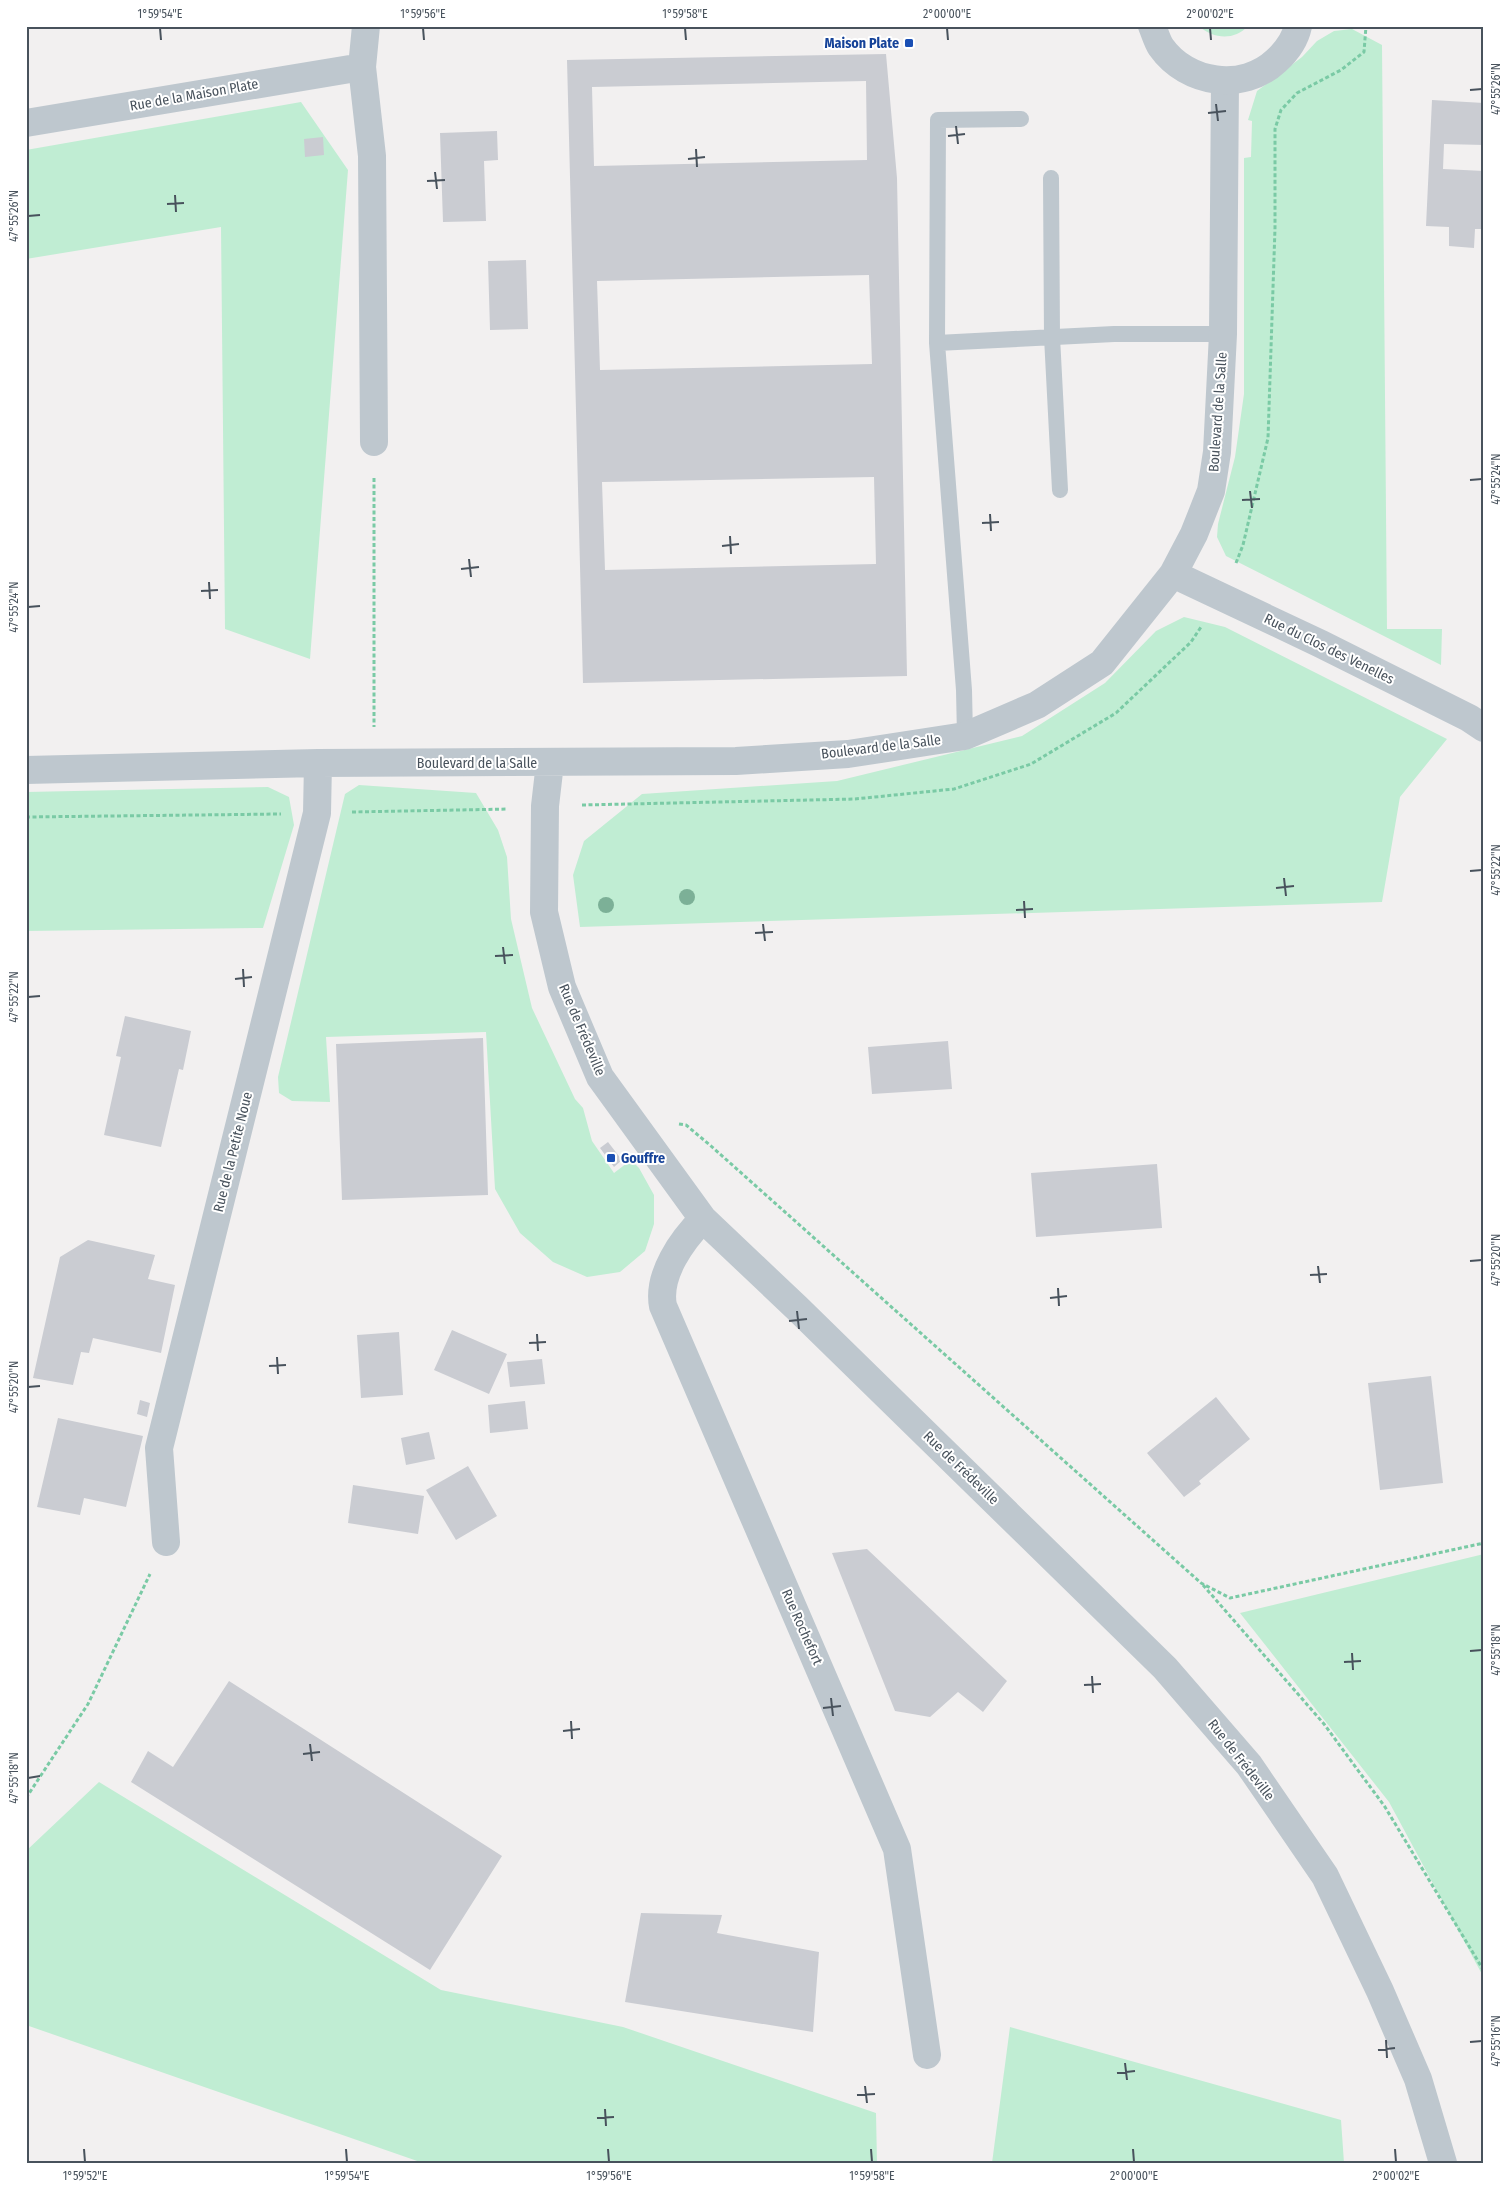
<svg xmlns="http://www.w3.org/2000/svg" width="1510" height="2189" font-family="'Fira Sans Condensed',sans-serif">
<rect width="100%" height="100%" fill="#f2f0f0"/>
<path fill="#c0edd3" d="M1199 26H1248C1234 41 1213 39 1199 26Z
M1352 29 1382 45 1387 629H1442L1441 665 1226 556 1217 537 1218 524 1235 457 1244 394V158L1251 157 1252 121 1248 120 1257 91 1302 57 1317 41 1334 31Z
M301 102 348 170 310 659 225 629 221 227 26 259V150Z
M1184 617 1225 627 1447 739 1400 797 1382 902 580 927 573 875 584 841 642 794 837 781 1022 736 1105 683 1156 631Z
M359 785 476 793 498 830 507 857 511 919 532 1008 575 1099 583 1108 592 1141 614 1173 631 1160 639 1168 654 1195V1224L645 1251 620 1272 587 1277 553 1262 520 1233 495 1189 486 1032 326 1037 330 1102 292 1101 279 1093 278 1077 345 794Z
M268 787 289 797 294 825 263 928 26 931V792Z
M1484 1554V1978L1389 1802 1240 1613Z
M99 1782 441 1990 623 2027 876 2113 877 2163H423L26 2025V1851Z
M1010 2027 1341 2120 1344 2163H992Z"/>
<path fill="#caccd2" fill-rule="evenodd" d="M886 54 897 178 907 676 583 683 567 60ZM866 81 867 160 594 166 592 87ZM869 275 872 364 600 370 597 281ZM874 477 876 564 605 570 602 482Z
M1432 100 1484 103V145L1444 144 1443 169 1484 171V229H1475L1474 248 1449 246V227L1426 226Z
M497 131 498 160 484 161 486 221 443 222 440 133Z
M323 137 324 155 305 157 304 139Z
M526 260 528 329 490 330 488 261Z
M125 1016 191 1031 183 1070 179 1069 161 1147 104 1135 121 1057 116 1056Z
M483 1038 488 1195 342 1200 336 1044Z
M948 1041 952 1089 872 1094 868 1047Z
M608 1142 622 1160 614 1167 600 1148Z
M1157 1164 1162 1228 1036 1237 1031 1173Z
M88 1240 155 1255 148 1279 175 1285 161 1353 93 1338 89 1353 81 1352 73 1385 33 1378 60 1257Z
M452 1330 507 1354 489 1394 434 1370Z
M399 1332 403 1395 361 1398 357 1335Z
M542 1359 545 1384 510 1387 507 1362Z
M1431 1376 1443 1483 1380 1490 1368 1383Z
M1216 1397 1250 1439 1199 1481 1201 1484 1184 1497 1147 1453Z
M140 1400 150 1403 147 1417 137 1414Z
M525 1401 528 1429 490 1433 488 1405Z
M58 1418 143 1436 126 1507 84 1498 80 1515 37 1507Z
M429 1432 435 1459 406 1465 401 1438Z
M468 1466 497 1516 456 1540 426 1490Z
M353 1485 424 1496 418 1534 348 1523Z
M867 1549 1007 1681 983 1712 958 1692 930 1717 895 1711 832 1553Z
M229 1681 502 1856 430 1970 131 1782 148 1751 173 1767Z
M641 1913 722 1915 717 1933 819 1952 813 2032 625 2002Z"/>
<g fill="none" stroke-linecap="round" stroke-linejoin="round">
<path stroke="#7acaa5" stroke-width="3" stroke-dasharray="4 2.5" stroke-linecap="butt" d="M374 478V727
M1236 563 1243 545 1268 438 1275 228V129L1281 110 1297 93 1341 70 1364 52 1366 26
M582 805 855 799 954 789 1031 764 1116 713 1191 642 1201 627
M352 812 508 809
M26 817 281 814
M679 1124 686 1125 711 1146 1201 1583 1230 1598 1484 1543
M1203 1585 1324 1724 1385 1807 1484 1971
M26 1798 88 1704 150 1574"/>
<path stroke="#bec7ce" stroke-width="16" d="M1051 178 1052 337 1060 490
M937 343 938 120 1021 119
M965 736 964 690 937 343 1114 334H1223"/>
<path stroke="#bec7ce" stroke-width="28" d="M366 26 362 67 372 156 374 442
M26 123 362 67
M1173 574 1321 644 1469 718 1484 728
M550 763 545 806 544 912 562 987 600 1077 703 1219 797 1308 1165 1668 1249 1765 1325 1876 1380 1991 1418 2079 1443 2163
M26 770 318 763 736 761 848 754 965 736 1037 705 1102 663 1173 574 1194 534 1211 491 1217 452 1223 334 1225 81
M703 1219C682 1240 657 1275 663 1306L897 1849 927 2055
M166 1542 159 1448 317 813 318 763"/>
<path stroke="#bec7ce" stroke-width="28" d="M1152 26C1155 33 1157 41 1161 47 1187 84 1243 92 1276 61 1286 52 1295 40 1298 26"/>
</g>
<g fill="#7cb097">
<circle cx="687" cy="897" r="8"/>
<circle cx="606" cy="905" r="8"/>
</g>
<path fill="none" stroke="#48525c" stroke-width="2" d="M160 28 161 40M423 28 424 40M685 28 686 40M947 28 948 40M1210 28 1211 40M1470 90 1482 89M1216 104 1218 121M1208 113 1226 111M956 126 958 144M948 136 965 134M696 149 697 167M688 159 705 157M435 172 437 189M427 181 445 180M175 195 176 212M167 204 184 203M28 216 40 215M1470 480 1482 479M1250 491 1252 508M1242 500 1260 499M990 514 991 531M982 523 999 522M730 536 731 554M722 546 739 544M469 559 471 577M461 569 479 567M209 582 210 599M201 591 218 590M28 607 40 606M1470 871 1482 870M1284 878 1286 896M1276 888 1294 886M1024 901 1025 918M1016 910 1033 909M763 924 765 941M755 933 773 932M503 947 505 964M495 956 513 955M243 969 244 987M235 979 252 977M28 997 40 996M1470 1261 1482 1260M1318 1266 1320 1283M1310 1275 1327 1274M1058 1288 1059 1306M1050 1298 1067 1296M797 1311 799 1329M789 1321 807 1319M537 1334 538 1351M529 1343 546 1342M277 1357 278 1374M269 1366 286 1365M28 1387 40 1386M1470 1651 1482 1650M1352 1653 1353 1670M1344 1662 1361 1661M1092 1676 1093 1693M1084 1685 1101 1684M831 1698 833 1716M823 1708 841 1706M571 1721 572 1739M563 1731 580 1729M310 1744 312 1761M303 1754 320 1752M28 1778 40 1776M1386 2040 1387 2058M1470 2042 1482 2041M1378 2050 1395 2048M1125 2063 1127 2080M1117 2073 1135 2071M865 2086 867 2103M857 2095 875 2094M605 2109 606 2126M597 2118 614 2117M84 2149 85 2162M346 2149 347 2162M608 2149 609 2162M871 2149 872 2162M1133 2149 1134 2162M1395 2149 1396 2162"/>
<g fill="#1a4fb4" stroke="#fff" stroke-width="2">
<rect x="904" y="38" width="10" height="10" rx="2.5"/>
<rect x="606" y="1153" width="10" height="10" rx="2.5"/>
</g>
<g text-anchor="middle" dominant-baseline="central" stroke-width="4" stroke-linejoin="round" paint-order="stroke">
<g font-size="14" font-weight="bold" fill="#164399" stroke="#fff" text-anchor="end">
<text x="899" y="43">Maison Plate</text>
<text x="621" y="1158" text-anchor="start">Gouffre</text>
</g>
<g font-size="14" fill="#48525c" stroke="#fff">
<text transform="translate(194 95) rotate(-10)">Rue de la Maison Plate</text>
<text transform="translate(1218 412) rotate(-86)">Boulevard de la Salle</text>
<text transform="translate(1329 649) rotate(26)">Rue du Clos des Venelles</text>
<text transform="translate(881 747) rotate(-7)">Boulevard de la Salle</text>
<text x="477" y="763">Boulevard de la Salle</text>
<text transform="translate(582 1030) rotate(67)">Rue de Frédeville</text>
<text transform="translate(233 1152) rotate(-76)">Rue de la Petite Noue</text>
<text transform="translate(961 1468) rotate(44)">Rue de Frédeville</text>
<text transform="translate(802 1627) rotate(66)">Rue Rochefort</text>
<text transform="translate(1241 1760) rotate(52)">Rue de Frédeville</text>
</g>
</g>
<rect width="1510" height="2189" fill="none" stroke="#ffffff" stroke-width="55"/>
<rect x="28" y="28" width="1454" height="2134" fill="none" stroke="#48525c" stroke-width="2"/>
<g font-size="12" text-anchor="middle" fill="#48525c">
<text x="160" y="18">1°59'54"E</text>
<text x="423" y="18">1°59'56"E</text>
<text x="685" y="18">1°59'58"E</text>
<text x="947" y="18">2°00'00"E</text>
<text x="1210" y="18">2°00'02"E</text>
<text transform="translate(1496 89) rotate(-90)" y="4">47°55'26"N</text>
<text transform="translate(14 216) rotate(-90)" y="4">47°55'26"N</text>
<text transform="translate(1496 479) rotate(-90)" y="4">47°55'24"N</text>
<text transform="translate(14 607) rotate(-90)" y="4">47°55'24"N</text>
<text transform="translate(1496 870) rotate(-90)" y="4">47°55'22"N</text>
<text transform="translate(14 997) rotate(-90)" y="4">47°55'22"N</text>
<text transform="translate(1496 1260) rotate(-90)" y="4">47°55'20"N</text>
<text transform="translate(14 1387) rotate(-90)" y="4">47°55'20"N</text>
<text transform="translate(1496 1650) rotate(-90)" y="4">47°55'18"N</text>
<text transform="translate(14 1778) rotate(-90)" y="4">47°55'18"N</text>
<text transform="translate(1496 2041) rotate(-90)" y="4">47°55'16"N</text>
<text x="85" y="2180">1°59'52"E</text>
<text x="347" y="2180">1°59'54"E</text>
<text x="609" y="2180">1°59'56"E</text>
<text x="872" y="2180">1°59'58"E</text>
<text x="1134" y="2180">2°00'00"E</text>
<text x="1396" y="2180">2°00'02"E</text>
</g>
</svg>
